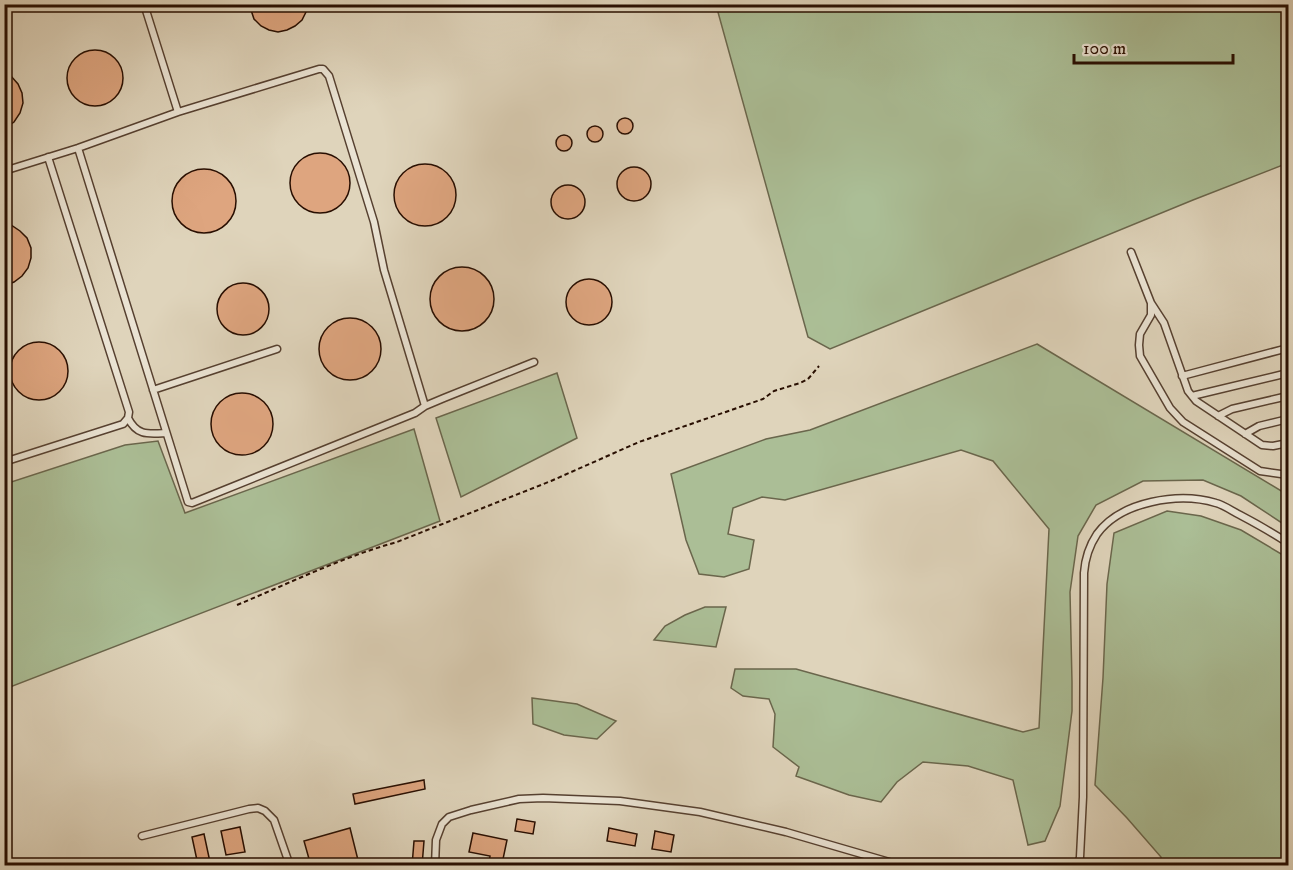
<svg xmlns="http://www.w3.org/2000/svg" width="1293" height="870" font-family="'IM FELL DW Pica',serif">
<rect width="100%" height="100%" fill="#dfd4bb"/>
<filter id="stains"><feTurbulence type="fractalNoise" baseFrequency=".00333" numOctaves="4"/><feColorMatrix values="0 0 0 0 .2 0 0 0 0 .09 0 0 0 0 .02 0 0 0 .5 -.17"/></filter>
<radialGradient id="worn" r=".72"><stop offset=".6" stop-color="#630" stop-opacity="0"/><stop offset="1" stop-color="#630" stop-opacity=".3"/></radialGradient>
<path fill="#abbe96" stroke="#6a664c" stroke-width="1.5" d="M716 5H1288V163L1193 200 830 349 808 337Z
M1037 344 1288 495V527L1241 496 1203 480 1143 481 1096 505 1078 536 1070 592 1072 682V711L1060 806 1045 841 1028 845 1013 780 968 766 923 762 897 782 881 802 849 795 796 776 799 767 773 747 775 714 769 699 743 696 731 688 735 669H796L1023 732 1039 728 1049 529 993 461 961 450 785 500 762 497 733 508 728 534 754 540 749 569 724 577 699 574 686 540 671 474 766 439 810 430Z
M557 373 577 438 461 497 436 418Z
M414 429 440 521 5 689V484L125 445 158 441 185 513Z
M1167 511 1201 516 1241 530 1288 558V865H1162L1161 857 1127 818 1095 785 1103 678 1107 584 1114 533Z
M705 607H726L716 647 654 640 665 626 685 615Z
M532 698 577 704 616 721 597 739 564 735 533 724Z"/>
<path fill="#dea57f" stroke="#280e01" stroke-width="1.5" d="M250 4H308L306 12 302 20 295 26 287 30 278 32 269 30 261 26 254 19 251 10Z
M67 78a28 28 0 1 1 56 0a28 28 0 1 1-56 0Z
M4 73 11 76 18 84 22 93 23 103 20 113 14 122 4 129Z
M617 126a8 8 0 1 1 16 0a8 8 0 1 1-16 0Z
M587 134a8 8 0 1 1 16 0a8 8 0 1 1-16 0Z
M556 143a8 8 0 1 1 16 0a8 8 0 1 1-16 0Z
M290 183a30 30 0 1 1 60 0a30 30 0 1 1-60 0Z
M394 195a31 31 0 1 1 62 0a31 31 0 1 1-62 0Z
M617 184a17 17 0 1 1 34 0a17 17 0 1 1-34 0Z
M172 201a32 32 0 1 1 64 0a32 32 0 1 1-64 0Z
M551 202a17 17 0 1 1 34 0a17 17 0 1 1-34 0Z
M4 224 11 225 20 231 27 238 31 248V258L28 268 22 276 14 282 4 286Z
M430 299a32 32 0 1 1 64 0a32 32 0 1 1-64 0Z
M566 302a23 23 0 1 1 46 0a23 23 0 1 1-46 0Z
M217 309a26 26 0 1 1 52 0a26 26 0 1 1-52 0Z
M319 349a31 31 0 1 1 62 0a31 31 0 1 1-62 0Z
M10 371a29 29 0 1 1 58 0a29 29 0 1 1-58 0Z
M211 424a31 31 0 1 1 62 0a31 31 0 1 1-62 0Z
M424 780 425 789 355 804 353 794Z
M517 819 535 822 533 834 515 831Z
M240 827 245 852 226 855 221 831Z
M350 828 358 860 344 864 345 866H311L304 841Z
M609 828 637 834 635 846 607 841Z
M655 831 674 835 671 852 652 849Z
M473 833 507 840 502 864 489 862 490 856 469 852Z
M204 834 210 862 198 865 192 837Z
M414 841H424L422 866H412Z"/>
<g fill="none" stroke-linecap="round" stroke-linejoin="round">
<g stroke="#564030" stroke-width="9">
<path id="service" d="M144 4 178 112
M78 148 188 502 192 503 415 413 425 406 444 398 534 362
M4 171 78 148 178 112 319 69H323L329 76 374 222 384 270 425 406
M1131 252 1151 303V315L1140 334 1139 345 1140 356 1170 408 1183 422 1260 471 1288 475
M1151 303 1164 323 1188 391 1196 401 1262 445 1273 446 1288 443
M1182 376 1288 348
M153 390 277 349
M1192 396 1288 373
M1218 416 1232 409 1288 396
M128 418C137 436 148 434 166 433
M1245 434 1259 426 1288 419
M4 462 123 424 128 418 129 412 48 157
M142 836 249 809 258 808 265 811 274 820 290 866
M435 866 436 840 442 824 449 817 471 810 519 799 543 798 620 801 700 812 786 832 903 866
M1078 866 1080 857 1083 797 1084 573C1085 559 1089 546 1097 534 1121 501 1179 492 1216 503 1224 505 1232 511 1240 515 1257 524 1273 533 1288 543"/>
</g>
<path stroke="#280e01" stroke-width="2" stroke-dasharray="4.5 3" stroke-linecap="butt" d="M237 605C290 583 342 557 397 542L551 481 639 442 763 399 774 391 800 383 808 379 819 366"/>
<use href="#service" stroke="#eae3d3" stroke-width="6"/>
</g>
<rect width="1293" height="870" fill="none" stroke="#dfd4bb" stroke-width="24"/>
<rect x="6" y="6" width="1281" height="858" fill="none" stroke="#280e01" stroke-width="3"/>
<rect x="12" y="12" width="1269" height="846" fill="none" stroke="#280e01" stroke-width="1.5"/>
<path d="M1074 54v9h159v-9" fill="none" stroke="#280e01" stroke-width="3"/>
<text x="1083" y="54" font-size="18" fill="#280e01" stroke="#eae3d3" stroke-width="4.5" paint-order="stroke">100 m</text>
<rect width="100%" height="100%" filter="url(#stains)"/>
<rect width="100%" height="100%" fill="url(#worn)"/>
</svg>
